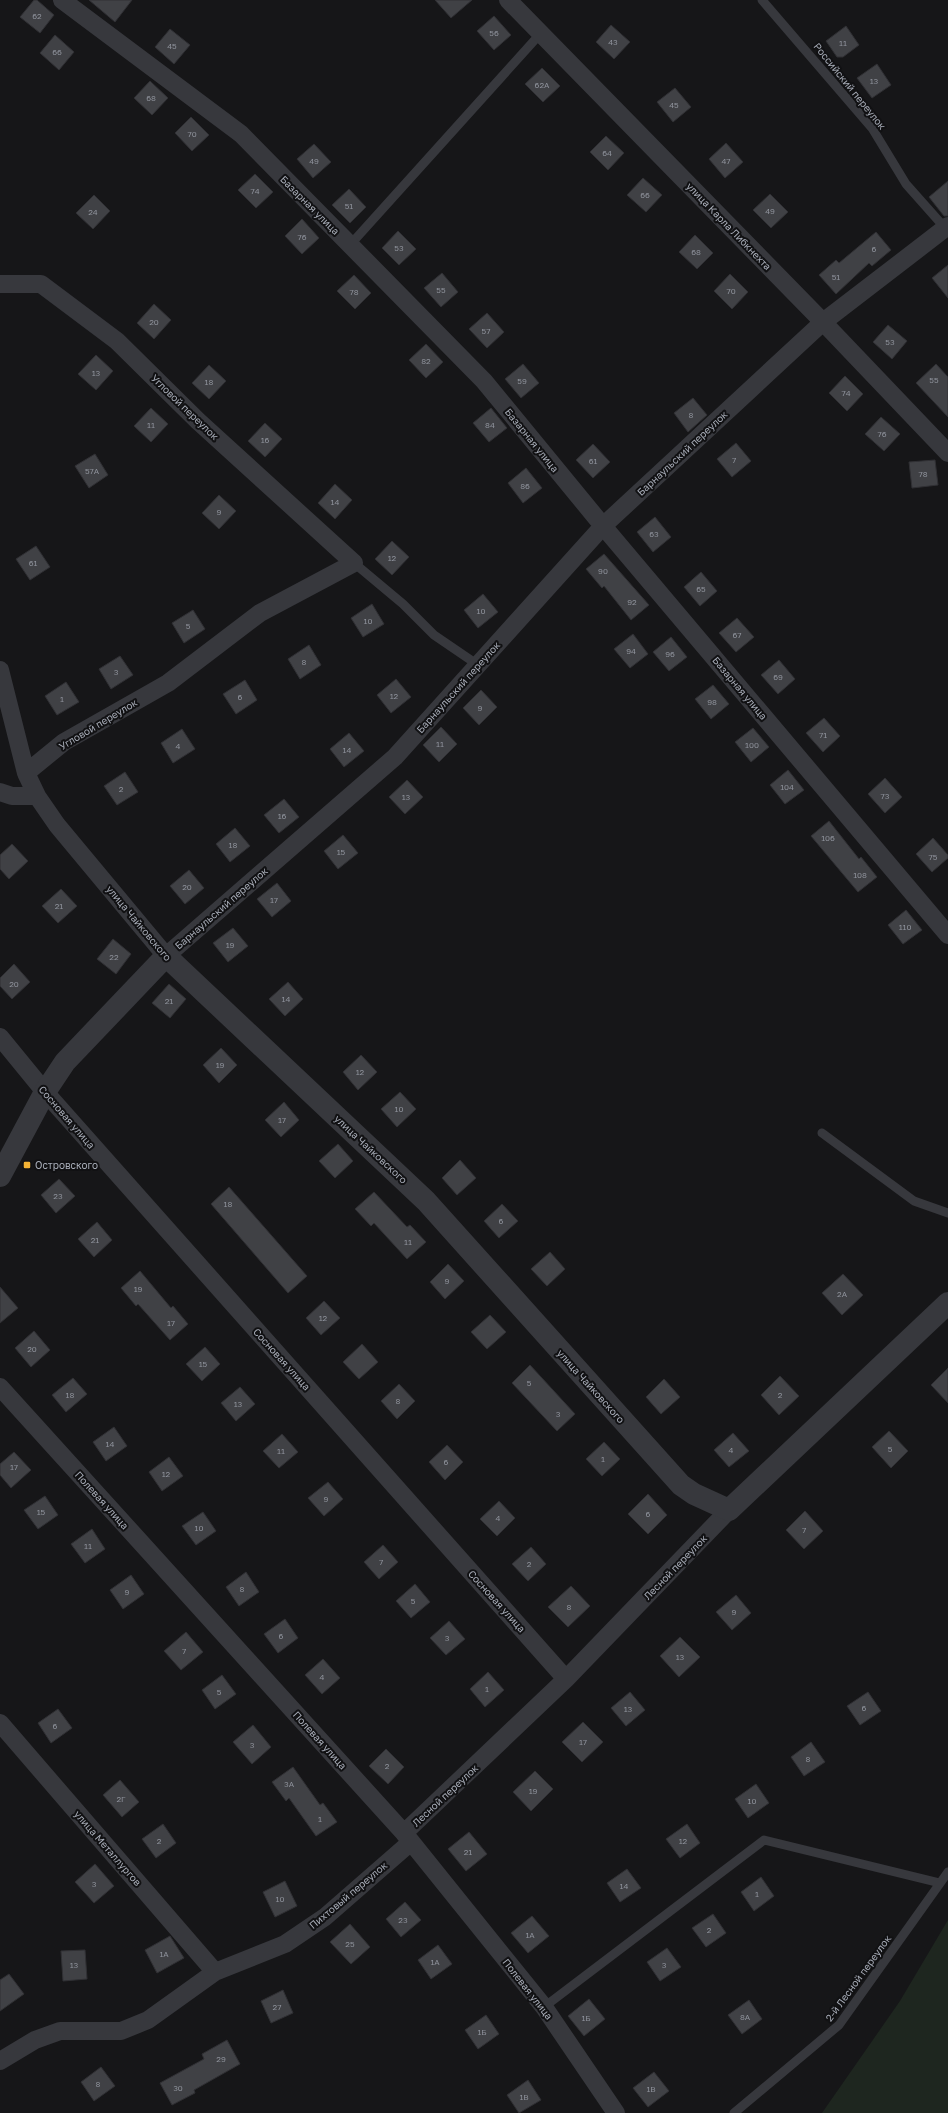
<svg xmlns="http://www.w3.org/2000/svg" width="948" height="2113" font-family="'Golos Text',sans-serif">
<rect width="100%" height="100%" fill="#161618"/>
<path fill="#1e261f" d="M948 1920V2113H822L900 2001Z"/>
<path fill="#404145" stroke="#303034" d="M34 0H37L54 15 40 33 20 17Z
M89 0H132L115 22Z
M435 0H472L451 18Z
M494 16 511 35 494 50 477 31Z
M611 25 630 42 614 59 596 42Z
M846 26 859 45 843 57H837L826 41Z
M170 29 190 45 174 64 155 47Z
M55 35 74 52 59 70 40 53Z
M877 64 891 85 872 98 857 78Z
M542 68 560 86 543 102 525 84Z
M150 81 168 98 152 115 134 98Z
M675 88 691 107 673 122 657 102Z
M191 117 209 135 192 151 175 133Z
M606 136 624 153 608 170 590 152Z
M726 143 743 162 725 178 709 159Z
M314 144 331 162 313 178 297 159Z
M255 174 273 192 256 208 238 190Z
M643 178 662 195 646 212 627 195Z
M948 181V216H944L929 197Z
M349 189 366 207 350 223 332 205Z
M770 194 788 212 771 228 753 210Z
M94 195 110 211 93 229 76 213Z
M302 219 319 238 302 254 285 236Z
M398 231 416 249 399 265 382 248Z
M876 232 891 250 872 266 869 263 836 294 819 275 836 260 839 263Z
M695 235 713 253 697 269 679 252Z
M948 265V298L932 278Z
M442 273 458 292 441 307 424 288Z
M730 274 748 292 732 309 714 291Z
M354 275 371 293 355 309 337 291Z
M154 304 171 320 154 339 137 323Z
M487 313 504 332 487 348 469 329Z
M888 325 907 341 892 359 873 342Z
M426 344 443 362 426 378 409 360Z
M96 355 113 371 96 390 78 374Z
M523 364 539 383 521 398 505 379Z
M936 364 948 377V417L916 383Z
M209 365 226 381 209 399 192 383Z
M845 376 863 394 847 411 829 393Z
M693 398 707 415 688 432 674 413Z
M151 408 168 424 151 442 134 426Z
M491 408 507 428 489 442 473 423Z
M881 417 900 434 884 451 865 434Z
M265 423 282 439 265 457 248 441Z
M736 443 751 461 732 477 717 459Z
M593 444 610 462 593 478 576 460Z
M95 454 108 475 89 488 75 466Z
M935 460 938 485 912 488 909 462Z
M526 468 542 488 523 503 508 483Z
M335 484 352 500 335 519 318 503Z
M219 495 236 511 219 529 202 513Z
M655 517 671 537 653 552 637 532Z
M392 541 409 557 392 575 375 559Z
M36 546 50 567 30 580 16 559Z
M604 554 649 605 631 620 604 586 602 588 586 569Z
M701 572 717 591 700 606 684 587Z
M483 594 498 612 478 628 464 610Z
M372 604 384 624 363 637 351 618Z
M193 610 205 629 184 643 172 623Z
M737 618 754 637 736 652 719 633Z
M633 634 648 654 630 668 614 649Z
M671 637 687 657 669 671 653 652Z
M309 645 321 665 300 679 288 659Z
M120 656 133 675 111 689 99 669Z
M779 660 795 679 778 694 761 675Z
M396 679 411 697 391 713 377 695Z
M245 680 257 700 236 714 223 694Z
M66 682 79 702 57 715 45 696Z
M713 685 729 704 711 719 695 699Z
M481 690 497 707 479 725 463 708Z
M824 718 840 736 823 752 806 733Z
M441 727 457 744 439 762 423 745Z
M753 728 769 747 751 762 735 742Z
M182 729 195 749 173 763 161 743Z
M349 733 364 751 344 767 330 749Z
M788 770 804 790 785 804 770 785Z
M125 772 138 792 117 805 104 786Z
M885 778 902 797 885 813 868 794Z
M407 780 423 797 405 814 389 797Z
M284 799 299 817 279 833 264 815Z
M829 821 859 859 861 857 877 877 858 892 811 836Z
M235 828 250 846 230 862 216 844Z
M343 835 358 853 338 869 324 851Z
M933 838 948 855V858L932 872 916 854Z
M12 844 28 861 9 879 0 869V855Z
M189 870 204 888 185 904 170 886Z
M277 883 291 901 272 917 257 899Z
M61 889 77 906 58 923 42 906Z
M906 910 922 930 903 944 888 925Z
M233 928 248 946 228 962 213 943Z
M113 939 131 954 116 974 97 959Z
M14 964 30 982 12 999 0 986V978Z
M288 982 303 999 285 1016 269 999Z
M169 984 186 999 170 1018 152 1003Z
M221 1048 237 1065 219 1083 203 1065Z
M361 1055 377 1072 358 1090 343 1072Z
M400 1092 416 1109 397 1127 381 1109Z
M284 1102 299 1120 281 1137 265 1120Z
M338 1144 353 1161 335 1178 319 1161Z
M460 1160 476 1178 457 1195 442 1178Z
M59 1179 75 1196 56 1213 41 1195Z
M229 1187 307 1276 288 1293 211 1204Z
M374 1192 407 1227 410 1225 426 1242 407 1259 374 1223 371 1226 355 1209Z
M502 1204 518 1221 499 1238 484 1221Z
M97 1222 112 1240 94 1257 78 1239Z
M550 1252 565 1269 547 1286 531 1269Z
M448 1264 464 1281 445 1299 430 1282Z
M140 1271 171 1308 173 1306 188 1324 170 1340 138 1304 136 1306 121 1288Z
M843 1274 863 1295 842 1315 822 1293Z
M0 1287 18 1308 0 1323Z
M324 1301 340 1318 321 1335 306 1318Z
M490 1315 506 1332 487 1349 471 1332Z
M34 1331 50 1350 31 1367 15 1348Z
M362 1344 378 1362 359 1379 343 1362Z
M205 1347 220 1364 202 1381 186 1364Z
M530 1365 575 1414 557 1431 512 1383Z
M948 1368V1403L931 1385Z
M780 1376 799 1396 779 1415 761 1395Z
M73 1378 87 1394 66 1412 52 1395Z
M664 1379 680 1397 661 1414 646 1397Z
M399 1384 415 1401 397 1419 381 1401Z
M240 1387 255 1404 236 1421 221 1403Z
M114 1427 127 1446 106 1461 93 1442Z
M889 1431 908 1451 891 1468 872 1447Z
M733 1433 749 1451 729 1467 714 1450Z
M282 1434 298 1452 279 1468 263 1451Z
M604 1442 620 1459 602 1476 586 1459Z
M447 1445 463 1462 445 1480 429 1462Z
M14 1452 31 1470 11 1488 0 1475V1464Z
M169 1457 183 1476 162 1491 149 1472Z
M328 1482 343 1499 324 1516 308 1498Z
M648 1494 667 1515 648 1534 628 1514Z
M45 1496 58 1515 38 1529 24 1510Z
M499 1501 515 1518 497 1536 480 1519Z
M805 1511 823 1531 804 1549 786 1530Z
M203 1512 216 1531 196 1545 182 1526Z
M92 1529 105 1549 85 1563 71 1544Z
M383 1545 398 1562 379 1579 364 1562Z
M531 1547 546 1564 528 1581 512 1564Z
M246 1572 259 1592 239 1606 226 1587Z
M131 1575 144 1594 123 1609 110 1590Z
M415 1584 430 1602 411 1618 396 1601Z
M571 1586 590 1606 568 1627 548 1607Z
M736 1595 751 1613 732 1630 716 1612Z
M285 1619 298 1638 278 1653 264 1634Z
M449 1621 465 1639 446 1655 430 1638Z
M186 1632 203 1652 181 1670 164 1651Z
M680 1637 700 1657 679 1677 660 1656Z
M323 1659 340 1678 322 1694 305 1675Z
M488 1672 504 1690 485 1707 470 1689Z
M222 1675 236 1694 215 1709 202 1690Z
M630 1692 645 1710 626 1726 611 1708Z
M868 1692 881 1711 860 1725 847 1706Z
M58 1709 72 1728 51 1743 38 1723Z
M583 1722 603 1742 582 1762 562 1742Z
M253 1725 271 1747 252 1764 233 1742Z
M811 1742 825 1762 804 1776 791 1757Z
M386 1749 404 1767 388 1784 369 1766Z
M293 1767 320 1805 323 1803 337 1822 316 1836 289 1798 286 1801 272 1782Z
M535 1771 553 1789 531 1811 513 1792Z
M120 1780 139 1802 122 1817 103 1795Z
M756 1784 769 1803 748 1818 735 1799Z
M163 1824 176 1843 156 1858 142 1839Z
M687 1824 700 1843 680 1858 666 1839Z
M469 1832 487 1854 466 1871 448 1849Z
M95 1864 114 1886 94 1903 75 1882Z
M627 1869 641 1888 620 1902 607 1883Z
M761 1877 774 1896 754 1911 741 1892Z
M285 1881 297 1906 275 1917 263 1892Z
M405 1902 421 1920 401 1937 386 1919Z
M713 1914 726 1933 706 1947 692 1928Z
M532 1916 549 1936 528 1953 511 1933Z
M350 1924 370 1947 351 1964 330 1942Z
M170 1936 184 1958 157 1973 145 1950Z
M438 1945 452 1964 431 1979 418 1960Z
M667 1948 681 1967 660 1981 647 1962Z
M85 1950 87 1979 63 1981 61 1951Z
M9 1974 24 1994 0 2011V1980Z
M283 1990 293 2013 271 2023 261 2001Z
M589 1999 605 2019 584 2036 568 2016Z
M749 2000 762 2019 742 2034 728 2015Z
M486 2015 499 2034 478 2049 465 2030Z
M227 2040 240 2064 194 2090 195 2093 172 2105 160 2083 204 2059 202 2054Z
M101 2067 115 2086 94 2101 81 2082Z
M654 2072 669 2091 648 2107 633 2088Z
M528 2080 541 2100 519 2113 507 2095Z"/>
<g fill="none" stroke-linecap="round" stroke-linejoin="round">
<path stroke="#37383d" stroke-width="9" d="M762 0 872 128 906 184 945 228
M350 245 541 33
M354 563 403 604 434 635 478 665
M822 1133 914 1201 948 1213
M544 2007 764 1840 940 1883
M734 2113 839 2025 948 1872"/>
<path stroke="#37383d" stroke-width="18" d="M62 0 241 134 484 381 603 526 948 935
M508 0 823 322 948 453
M0 284H41L117 341 198 421 354 563 260 613 168 683 64 742 26 773
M0 670 26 773 37 796 57 825 166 956 395 757 603 526 823 322 948 226
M0 792 12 796H37
M0 1037 45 1092 566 1679
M0 1387 404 1833 544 2007 616 2113
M0 1723 215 1972
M404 1833 566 1679 729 1510
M0 2061 35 2040 60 2031H121L148 2020 215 1972 285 1944 325 1917 411 1842"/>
<path stroke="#37383d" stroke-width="22" d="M0 1176 45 1092 65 1062 166 956 426 1201 681 1485 694 1494 729 1510 948 1303"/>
</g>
<rect fill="#f2b134" stroke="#111113" stroke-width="1.5" x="23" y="1161" width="8" height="8" rx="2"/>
<g text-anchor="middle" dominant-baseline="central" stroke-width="4" stroke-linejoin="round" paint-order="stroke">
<g font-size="8" fill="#8e929b">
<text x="37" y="16">62</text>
<text x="494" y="33">56</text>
<text x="613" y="42">43</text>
<text x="843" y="43">11</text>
<text x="172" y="46">45</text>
<text x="57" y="52">66</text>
<text x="874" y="81">13</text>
<text x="542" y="85">62А</text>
<text x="151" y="98">68</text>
<text x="674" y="105">45</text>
<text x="192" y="134">70</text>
<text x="607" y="153">64</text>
<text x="314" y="161">49</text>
<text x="726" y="161">47</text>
<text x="255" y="191">74</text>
<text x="645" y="195">66</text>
<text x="349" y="206">51</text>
<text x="770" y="211">49</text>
<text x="93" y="212">24</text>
<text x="302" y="237">76</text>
<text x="399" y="248">53</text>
<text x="874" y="249">6</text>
<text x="696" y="252">68</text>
<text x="836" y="277">51</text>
<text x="441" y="290">55</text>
<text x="731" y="291">70</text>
<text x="354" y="292">78</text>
<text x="154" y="322">20</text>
<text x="486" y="331">57</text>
<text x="890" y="342">53</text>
<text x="426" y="361">82</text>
<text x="96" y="373">13</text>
<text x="934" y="380">55</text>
<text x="522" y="381">59</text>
<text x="209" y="382">18</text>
<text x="846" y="393">74</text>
<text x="691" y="415">8</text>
<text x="151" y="425">11</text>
<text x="490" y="425">84</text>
<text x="882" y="434">76</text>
<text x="265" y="440">16</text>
<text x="734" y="460">7</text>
<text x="593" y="461">61</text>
<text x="92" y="471">57А</text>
<text x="923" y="474">78</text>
<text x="525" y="486">86</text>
<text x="335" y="502">14</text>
<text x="219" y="512">9</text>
<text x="654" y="534">63</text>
<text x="392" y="558">12</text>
<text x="33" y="563">61</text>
<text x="603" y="571">90</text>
<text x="701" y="589">65</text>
<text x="632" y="602">92</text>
<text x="481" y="611">10</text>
<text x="368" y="621">10</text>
<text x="188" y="626">5</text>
<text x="737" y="635">67</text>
<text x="631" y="651">94</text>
<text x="670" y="654">96</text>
<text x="304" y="662">8</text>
<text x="116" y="672">3</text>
<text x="778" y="677">69</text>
<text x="394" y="696">12</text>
<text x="240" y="697">6</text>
<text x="62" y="699">1</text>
<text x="712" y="702">98</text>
<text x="480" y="708">9</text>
<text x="823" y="735">71</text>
<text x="440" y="744">11</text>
<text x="752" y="745">100</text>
<text x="178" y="746">4</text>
<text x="347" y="750">14</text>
<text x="787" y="787">104</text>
<text x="121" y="789">2</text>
<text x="885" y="796">73</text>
<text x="406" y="797">13</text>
<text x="282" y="816">16</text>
<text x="828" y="838">106</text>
<text x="233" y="845">18</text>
<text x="341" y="852">15</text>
<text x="933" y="857">75</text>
<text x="860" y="875">108</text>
<text x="187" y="887">20</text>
<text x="274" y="900">17</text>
<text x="59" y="906">21</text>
<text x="905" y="927">110</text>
<text x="230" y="945">19</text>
<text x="114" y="957">22</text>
<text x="14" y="984">20</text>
<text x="286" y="999">14</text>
<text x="169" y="1001">21</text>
<text x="220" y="1065">19</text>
<text x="360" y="1072">12</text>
<text x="399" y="1109">10</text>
<text x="282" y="1120">17</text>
<text x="58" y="1196">23</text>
<text x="228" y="1204">18</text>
<text x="501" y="1221">6</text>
<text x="95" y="1240">21</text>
<text x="408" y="1242">11</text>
<text x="447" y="1281">9</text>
<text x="138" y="1289">19</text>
<text x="842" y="1294">2А</text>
<text x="323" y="1318">12</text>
<text x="171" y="1323">17</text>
<text x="32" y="1349">20</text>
<text x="203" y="1364">15</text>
<text x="529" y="1383">5</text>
<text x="70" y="1395">18</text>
<text x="780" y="1395">2</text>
<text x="398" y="1401">8</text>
<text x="238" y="1404">13</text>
<text x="558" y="1414">3</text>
<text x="110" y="1444">14</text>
<text x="890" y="1449">5</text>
<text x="731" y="1450">4</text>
<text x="281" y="1451">11</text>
<text x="603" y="1459">1</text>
<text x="446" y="1462">6</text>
<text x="14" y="1467">17</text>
<text x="166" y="1474">12</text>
<text x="326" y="1499">9</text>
<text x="41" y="1512">15</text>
<text x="648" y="1514">6</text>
<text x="498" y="1518">4</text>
<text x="199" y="1528">10</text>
<text x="804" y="1530">7</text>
<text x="88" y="1546">11</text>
<text x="381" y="1562">7</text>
<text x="529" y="1564">2</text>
<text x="242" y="1589">8</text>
<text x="127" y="1592">9</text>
<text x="413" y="1601">5</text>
<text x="569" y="1607">8</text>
<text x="734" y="1612">9</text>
<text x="281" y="1636">6</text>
<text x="447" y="1638">3</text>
<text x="184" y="1651">7</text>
<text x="680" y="1657">13</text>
<text x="322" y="1677">4</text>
<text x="487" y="1689">1</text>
<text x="219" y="1692">5</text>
<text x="864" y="1708">6</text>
<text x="628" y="1709">13</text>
<text x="55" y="1726">6</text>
<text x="583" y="1742">17</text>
<text x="252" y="1745">3</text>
<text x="808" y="1759">8</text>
<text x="387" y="1766">2</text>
<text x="289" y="1784">3А</text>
<text x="533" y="1791">19</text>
<text x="121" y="1799">2Г</text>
<text x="752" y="1801">10</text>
<text x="320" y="1819">1</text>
<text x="159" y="1841">2</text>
<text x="683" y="1841">12</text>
<text x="468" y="1852">21</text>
<text x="94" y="1884">3</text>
<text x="624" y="1886">14</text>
<text x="757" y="1894">1</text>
<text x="280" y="1899">10</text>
<text x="403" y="1920">23</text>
<text x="709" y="1930">2</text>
<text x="530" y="1935">1А</text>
<text x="350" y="1944">25</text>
<text x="164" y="1954">1А</text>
<text x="435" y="1962">1А</text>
<text x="74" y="1965">13</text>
<text x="664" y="1965">3</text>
<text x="277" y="2007">27</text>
<text x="745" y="2017">8А</text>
<text x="586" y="2018">1Б</text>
<text x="482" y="2032">1Б</text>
<text x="221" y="2059">29</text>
<text x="98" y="2084">8</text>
<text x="178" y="2088">30</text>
<text x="651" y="2089">1В</text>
<text x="524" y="2097">1В</text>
</g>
<g font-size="10" fill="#a8adb8" stroke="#111113">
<text transform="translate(850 86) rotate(51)">Российский переулок</text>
<text transform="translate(310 205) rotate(45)">Базарная улица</text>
<text transform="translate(729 226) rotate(46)">улица Карла Либкнехта</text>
<text transform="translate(185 407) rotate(44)">Угловой переулок</text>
<text transform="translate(532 440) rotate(51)">Базарная улица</text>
<text transform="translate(682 453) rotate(-43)">Барнаульский переулок</text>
<text transform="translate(458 687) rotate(-48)">Барнаульский переулок</text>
<text transform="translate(740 688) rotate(50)">Базарная улица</text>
<text transform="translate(98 724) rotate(-31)">Угловой переулок</text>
<text transform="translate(221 908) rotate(-41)">Барнаульский переулок</text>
<text transform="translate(139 923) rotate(50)">улица Чайковского</text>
<text transform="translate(67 1117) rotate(49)">Сосновая улица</text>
<text transform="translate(371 1149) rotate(43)">улица Чайковского</text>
<text transform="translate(282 1359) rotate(48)">Сосновая улица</text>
<text transform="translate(591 1386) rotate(48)">улица Чайковского</text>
<text transform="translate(102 1500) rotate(48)">Полевая улица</text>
<text transform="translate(675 1567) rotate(-46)">Лесной переулок</text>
<text transform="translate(497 1601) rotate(48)">Сосновая улица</text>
<text transform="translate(320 1740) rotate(48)">Полевая улица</text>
<text transform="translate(445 1795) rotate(-43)">Лесной переулок</text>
<text transform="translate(108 1848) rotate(49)">улица Металлургов</text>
<text transform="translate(348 1895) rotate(-40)">Пихтовый переулок</text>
<text transform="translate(858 1978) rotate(-54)">2-й Лесной переулок</text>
<text transform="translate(528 1989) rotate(52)">Полевая улица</text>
</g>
<g font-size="10" fill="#a8adb8" stroke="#111113" text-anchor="start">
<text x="35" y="1165">Островского</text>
</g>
</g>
</svg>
